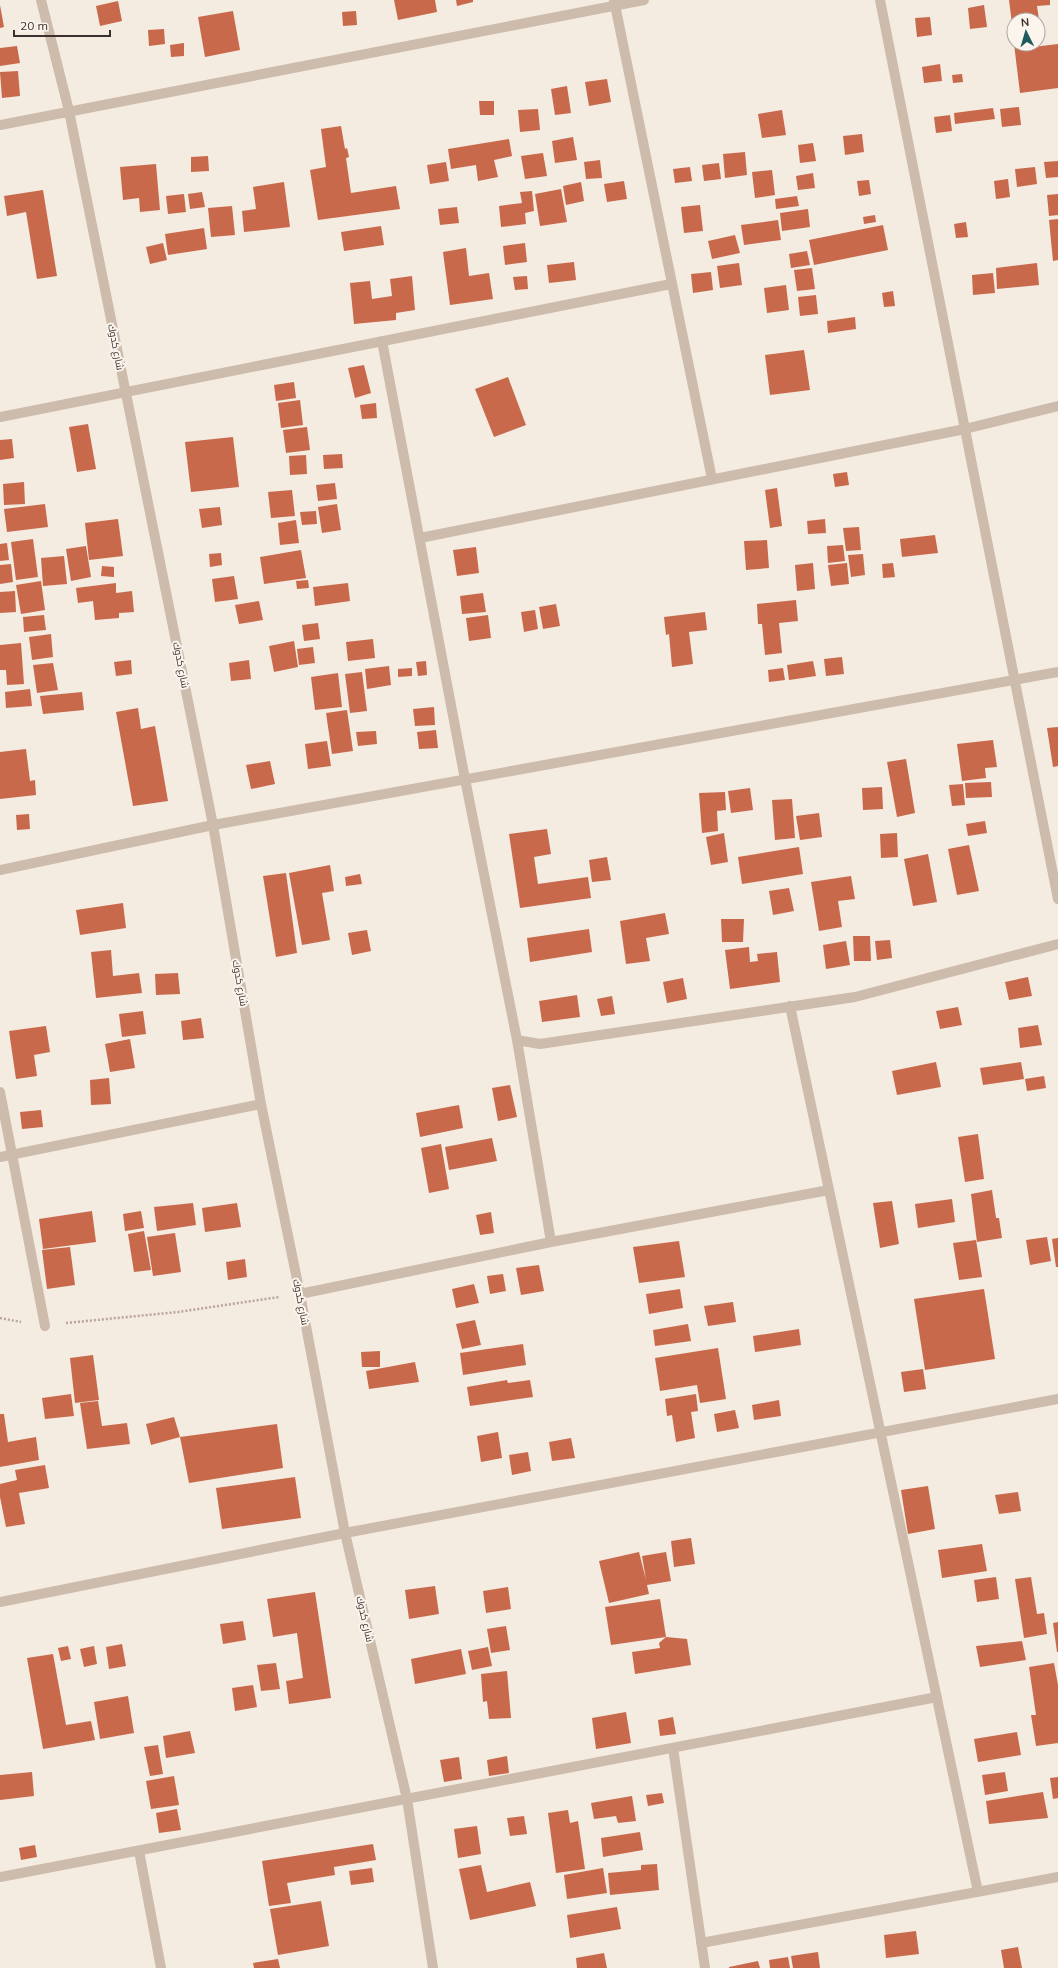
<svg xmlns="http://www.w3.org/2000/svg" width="1058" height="1968" font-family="Mulish,Cairo,sans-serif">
<rect width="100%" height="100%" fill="#f4ebe1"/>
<path fill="#c8694b" d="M394 0H435L437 12 398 20Z
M456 0H473V2L457 6Z
M1009 0H1050V5L1037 6 1040 26H1038V20H1014L1013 32Z
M118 1 122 21 100 26 96 6Z
M0 5 4 27 0 28Z
M984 5 987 27 970 29 968 8Z
M233 11 240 50 205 57 198 17Z
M356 11 357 25 343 26 342 12Z
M930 17 932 35 917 37 915 18Z
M164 29 165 44 149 46 148 30Z
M184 43V56L171 57 170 45Z
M1014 44H1033V47L1058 44V88L1020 93Z
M17 46 20 63 0 66V48Z
M940 64 942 81 924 83 922 67Z
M18 71 20 96 2 98 0 72Z
M962 74 963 82 953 83 952 75Z
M607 79 611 102 589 106 585 82Z
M567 86 571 113 555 115 551 89Z
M479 101H494V115H480Z
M1019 107 1021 125 1002 127 1000 109Z
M993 108 995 119 955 124 954 113Z
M538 109 540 130 520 132 518 110Z
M782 110 786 135 762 138 758 114Z
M950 115 952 131 936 133 934 117Z
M341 126 345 149 347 148 349 157 346 158 351 193 396 186 400 209 318 220 310 170 326 167 321 129Z
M862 134 864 152 845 155 843 136Z
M573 137 577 160 555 163 552 141Z
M509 139 512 156 494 160 498 177 478 181 476 165 451 169 448 149Z
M813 143 816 161 800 163 798 145Z
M745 152 747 175 725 178 723 154Z
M543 153 547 176 525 179 521 156Z
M208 156 209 171 191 172V157Z
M600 160 602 178 586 179 584 162Z
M1058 161V177L1046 178 1044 162Z
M446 162 449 181 430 184 427 165Z
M719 163 721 179 704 181 702 165Z
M156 164 160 210 140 212 139 198 123 200 120 167Z
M690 167 692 181 675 183 673 169Z
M1035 167 1037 184 1017 187 1015 169Z
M772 170 775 195 755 198 752 172Z
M813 173 815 188 798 190 796 176Z
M1008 179 1010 197 996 199 994 181Z
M869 180 871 194 859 196 857 181Z
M624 181 627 199 607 202 604 184Z
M284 182 290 227 244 232 242 211 256 209 253 187Z
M581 182 584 201 566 205 563 186Z
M561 189 567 222 540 226 535 194Z
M43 190 57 276 37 279 26 212 7 216 4 196Z
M532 191 534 211 525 213 526 224 501 227 499 206 522 203 520 192Z
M202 192 205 207 190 209 188 194Z
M184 194 186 212 168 214 166 196Z
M1058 194V215L1049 216 1047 195Z
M797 196 799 206 776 209 775 199Z
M700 205 703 231 684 233 681 207Z
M232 206 235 235 211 237 208 208Z
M457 207 459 223 440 225 438 209Z
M808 209 810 227 782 231 780 213Z
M875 215 876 222 864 224 863 217Z
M1058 219V260L1053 261 1049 220Z
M778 220 781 240 744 245 741 225Z
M966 222 968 237 956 238 954 224Z
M883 225 888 250 814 265 809 240Z
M381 226 384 245 344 251 341 232Z
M204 228 207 249 168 255 165 234Z
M735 235 740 253 712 259 708 241Z
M163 243 167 260 150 264 146 247Z
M525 243 527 262 505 265 503 246Z
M466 248 469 276 489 273 493 299 450 305 443 252Z
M807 251 810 265 791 268 789 254Z
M574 262 576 280 549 283 547 265Z
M739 263 742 285 720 288 717 266Z
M1037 263 1039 285 997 289 996 268Z
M812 268 815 289 797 291 794 270Z
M711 272 713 290 693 293 691 274Z
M993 273 995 293 973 295 972 275Z
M412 276 415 310 396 313V320L354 324 350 283 370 281 372 299 392 296 390 279Z
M527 276 528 289 515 290 513 277Z
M786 285 789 310 767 313 764 288Z
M893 291 895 306 884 307 882 293Z
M816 295 818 314 800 316 798 297Z
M855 317 856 329 828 333 827 321Z
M804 350 810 390 770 395 765 355Z
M364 365 371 393 355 398 348 368Z
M508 377 526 425 494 437 475 389Z
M294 382 296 398 276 401 274 385Z
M300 400 303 425 281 428 278 403Z
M376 403 377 418 362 419 360 405Z
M88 424 96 469 77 472 69 427Z
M307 427 310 450 286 453 283 430Z
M233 437 239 487 191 492 185 442Z
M12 439 14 458 0 460V440Z
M342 454 343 468 324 469 323 455Z
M306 455 307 474 290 475 289 456Z
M847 472 849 485 835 487 833 474Z
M24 482 25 504 4 505 3 484Z
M335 483 337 499 318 501 316 485Z
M777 488 782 526 770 528 765 490Z
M292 490 295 516 271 518 268 492Z
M45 504 48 527 7 532 4 509Z
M337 504 341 530 322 533 318 507Z
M220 507 222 525 202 528 199 509Z
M316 511 317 524 302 525 300 512Z
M118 519 123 556 89 560 85 523Z
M825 519 826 533 808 534 807 521Z
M296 520 299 543 280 545 278 523Z
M859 527 861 550 846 551 843 528Z
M935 535 938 553 902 557 900 539Z
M33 539 38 577 16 580 11 542Z
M767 540 769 568 746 570 744 541Z
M7 543 9 560 0 561V544Z
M843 545 845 561 828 563 827 546Z
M86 546 91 577 71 581 66 549Z
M476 547 479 573 457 576 453 550Z
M301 550 306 578 264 584 260 557Z
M221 553 222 565 210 567 209 554Z
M863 554 865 575 851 577 848 555Z
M64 556 67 584 43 586 41 558Z
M813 563 815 589 797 591 795 565Z
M847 563 849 584 831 586 828 565Z
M893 563 895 577 883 578 882 564Z
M11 564 13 582 0 584V565Z
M102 566 114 567V577L101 576Z
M234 576 238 599 215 602 212 579Z
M308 580 309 588 297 589 296 581Z
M41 581 45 610 21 614 16 585Z
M116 583V593L132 591 134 612 119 613V618L95 620 93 601 78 603 76 588Z
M348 583 350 601 315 606 313 587Z
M15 591 16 612 0 613V592Z
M483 593 486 612 462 614 460 596Z
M796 600 798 621 779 623 782 653 765 655 762 624H758L757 604Z
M259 601 263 620 239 624 235 605Z
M556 604 560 626 543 629 539 607Z
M535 610 538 629 524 632 521 612Z
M705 612 707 630 689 632 693 664 672 667 669 634 666 635 664 617Z
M44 615 46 630 24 632 23 617Z
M488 615 491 638 469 641 466 618Z
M318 623 320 639 304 641 302 625Z
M51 634 53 657 32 660 29 637Z
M373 639 375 658 348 661 346 642Z
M294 641 298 667 274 672 269 646Z
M21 643 24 684 7 685 6 670H0V645Z
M313 647 315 663 299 665 297 649Z
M842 657 844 674 826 676 824 659Z
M131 660 132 674 116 676 114 662Z
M249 660 251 679 231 681 229 663Z
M426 661 427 675 418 676 416 662Z
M813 661 816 676 789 680 787 665Z
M53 663 58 690 37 693 33 665Z
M389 666 391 685 367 689 365 669Z
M412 668V676L398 677V669Z
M783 668 785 680 769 682 768 670Z
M362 672 367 711 350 713 345 674Z
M338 673 342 707 315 710 311 677Z
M30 689 32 706 6 708 5 692Z
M82 692 84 710 43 714 40 696Z
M434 707 435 725 415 726 413 709Z
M138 708 141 729 155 726 168 801 133 806 116 712Z
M347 710 353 751 332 754 326 713Z
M1058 727V766L1053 767 1047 728Z
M436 730 438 748 419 749 417 732Z
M376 731 377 744 358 746 356 732Z
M993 740 997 767 985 768 986 778 962 781 957 744Z
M327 741 331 766 308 769 305 744Z
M26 749 30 781 35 780 36 795 0 799V752Z
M906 759 915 813 897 817 887 762Z
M270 761 275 784 251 789 246 765Z
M991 782 992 797 966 798 965 783Z
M963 784 965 805 952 806 949 785Z
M882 787 883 809 863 810 862 788Z
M750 788 753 810 731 813 728 791Z
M725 792 726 810 717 811 718 831 702 833 699 793Z
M792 799 795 838 775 840 772 800Z
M819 813 822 837 800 840 796 816Z
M29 814 30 829 17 830 16 815Z
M985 821 987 833 968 836 966 824Z
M547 829 551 854 534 857 538 884 588 877 591 898 520 908 509 834Z
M724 833 728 862 711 865 706 837Z
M897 833 898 857 881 858 880 834Z
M969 845 979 891 957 895 948 849Z
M799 847 803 874 742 884 738 857Z
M928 854 937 902 913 906 904 859Z
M607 857 611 880 592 882 589 860Z
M330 865 334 891 322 893 330 940 302 945 289 873Z
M286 873 297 953 276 957 263 876Z
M360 874 362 884 346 886 345 877Z
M851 876 855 899 838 901 842 927 819 931 811 882Z
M789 888 794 911 773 915 769 891Z
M123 903 126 928 80 935 76 910Z
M665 913 669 934 646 938 650 961 626 964 620 921Z
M721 919H744L743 942H722Z
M589 929 592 952 530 962 527 938Z
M367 930 371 951 352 955 348 933Z
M853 936H870L871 961H854Z
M890 940 892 958 877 960 875 941Z
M846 941 850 965 826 969 823 945Z
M749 947 750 962 758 961 757 954 777 952 780 982 730 989 725 950Z
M111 950 113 976 139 973 142 993 96 998 91 952Z
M178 973 180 994 156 995 155 974Z
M1028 977 1032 996 1009 1000 1005 982Z
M683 978 687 999 667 1003 663 982Z
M577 995 580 1017 542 1022 539 1001Z
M612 996 615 1014 601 1016 597 999Z
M958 1007 962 1025 940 1029 936 1011Z
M143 1011 146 1034 122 1037 119 1014Z
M201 1018 204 1038 183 1040 181 1021Z
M1038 1025 1042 1045 1020 1048 1018 1028Z
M46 1026 50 1052 34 1055 37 1076 16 1079 9 1031Z
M130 1039 135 1068 110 1072 105 1044Z
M936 1062 941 1087 897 1095 892 1071Z
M1021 1062 1024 1079 983 1085 980 1068Z
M1044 1076 1046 1088 1027 1091 1025 1079Z
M109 1078 111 1104 91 1105 90 1080Z
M510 1085 517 1117 498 1121 492 1088Z
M459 1105 463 1128 420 1137 416 1113Z
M41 1110 43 1127 22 1129 20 1112Z
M978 1134 984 1179 965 1182 958 1137Z
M492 1138 497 1161 449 1170 445 1147Z
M441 1144 449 1189 429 1193 421 1148Z
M992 1190 996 1218H999L1002 1238 977 1242 971 1194Z
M952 1199 955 1222 918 1228 915 1204Z
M892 1201 899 1244 880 1248 873 1203Z
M193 1203 196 1225 157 1231 154 1207Z
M237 1203 241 1227 205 1232 202 1208Z
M92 1211 96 1242 43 1249 39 1219Z
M141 1211 144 1228 125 1231 123 1214Z
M491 1212 494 1233 480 1235 476 1215Z
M144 1231 151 1270 134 1272 128 1234Z
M175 1233 181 1272 153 1276 147 1237Z
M1047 1237 1051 1261 1030 1265 1026 1240Z
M1058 1238V1267H1056L1052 1239Z
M976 1240 982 1277 959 1280 953 1243Z
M679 1241 685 1277 639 1283 633 1247Z
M70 1247 75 1285 47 1289 42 1250Z
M245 1259 247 1277 228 1280 226 1262Z
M539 1265 544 1291 521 1295 516 1268Z
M503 1274 506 1291 490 1294 487 1276Z
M474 1284 479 1303 456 1308 452 1289Z
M680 1289 683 1308 649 1314 646 1294Z
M984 1289 995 1359 925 1370 914 1299Z
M733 1302 736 1322 708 1326 704 1306Z
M475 1320 481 1345 462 1349 456 1324Z
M688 1324 691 1341 655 1346 653 1330Z
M799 1329 801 1345 755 1352 753 1336Z
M523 1344 526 1365 463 1375 460 1353Z
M718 1348 726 1399 700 1403 697 1385 660 1391 655 1358Z
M380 1351V1367H362L361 1352Z
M93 1355 99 1400 75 1403 70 1358Z
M415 1362 419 1382 369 1389 366 1371Z
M923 1369 926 1389 904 1392 901 1372Z
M507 1380 508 1383 530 1380 533 1397 470 1406 467 1387Z
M71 1394 74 1416 45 1419 42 1398Z
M696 1394 698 1411 691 1412 695 1438 676 1442 672 1415 667 1416 665 1399Z
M779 1400 781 1416 754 1420 752 1405Z
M98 1401 102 1426 127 1423 130 1444 87 1449 80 1403Z
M735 1410 739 1428 717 1432 714 1414Z
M0 1414H4L8 1442 36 1437 39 1460 0 1467Z
M174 1417 180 1437 151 1445 146 1424Z
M277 1424 283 1468 189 1483 180 1437Z
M498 1432 502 1458 481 1462 477 1436Z
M571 1438 575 1458 552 1461 549 1442Z
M528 1452 531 1471 512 1475 509 1455Z
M45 1465 49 1488 19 1493 25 1524 6 1527 0 1497V1484L17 1480 15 1470Z
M295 1477 301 1518 222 1529 216 1488Z
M928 1486 935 1529 908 1534 901 1490Z
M1018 1492 1021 1511 999 1514 995 1495Z
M691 1538 695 1564 674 1567 671 1541Z
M982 1544 987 1571 942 1578 938 1550Z
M639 1552 646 1580 642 1556 666 1552 671 1581 647 1585 649 1594 609 1603 599 1561Z
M996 1577 999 1599 977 1602 974 1580Z
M1031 1577 1037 1614 1044 1613 1047 1634 1024 1638 1015 1579Z
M435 1586 439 1614 409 1619 405 1590Z
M508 1587 511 1609 486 1613 483 1591Z
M315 1592 331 1698 289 1704 286 1681 303 1678 297 1633 273 1637 267 1599Z
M660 1599 666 1637 611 1645 605 1607Z
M243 1621 246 1640 223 1644 220 1624Z
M1058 1622V1652H1057L1053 1623Z
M506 1626 510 1650 491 1653 487 1629Z
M666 1637 687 1639 691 1665 635 1674 632 1652 660 1648 659 1643Z
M1022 1641 1026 1660 980 1667 976 1646Z
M122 1644 126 1666 109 1669 106 1647Z
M68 1646 71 1659 61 1661 58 1648Z
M94 1646 97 1664 84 1667 80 1649Z
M488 1647 492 1666 472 1670 468 1651Z
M461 1649 466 1674 415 1684 411 1659Z
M53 1654 66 1725 91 1721 95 1740 43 1749 27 1658Z
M276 1663 280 1689 261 1691 257 1665Z
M1054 1663 1058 1685V1743L1036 1746 1031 1715H1036L1029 1667Z
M507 1671 511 1718 489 1719 487 1701 483 1702 481 1674Z
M253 1685 257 1707 235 1711 232 1688Z
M128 1696 134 1733 100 1739 94 1702Z
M626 1712 631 1743 596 1749 592 1718Z
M673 1717 676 1734 660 1736 658 1720Z
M190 1731 195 1753 166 1758 163 1736Z
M1017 1732 1021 1755 978 1762 974 1739Z
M158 1745 163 1774 150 1776 144 1747Z
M507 1756 509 1773 489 1776 487 1760Z
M459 1757 462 1779 444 1782 440 1760Z
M32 1772 34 1796 0 1800V1775Z
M1005 1772 1008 1791 985 1795 982 1775Z
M174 1776 179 1805 151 1809 146 1781Z
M1058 1777V1798L1053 1799 1050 1778Z
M1043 1792 1048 1818 989 1824 986 1801Z
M662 1793 664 1803 648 1806 646 1795Z
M632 1796 636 1821 618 1823 616 1816 594 1819 591 1803Z
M177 1809 181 1830 159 1833 156 1813Z
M568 1810 570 1823 578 1821 585 1869 556 1873 548 1813Z
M524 1816 527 1834 510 1836 507 1818Z
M477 1826 481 1854 458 1858 454 1829Z
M640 1832 643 1850 603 1857 601 1838Z
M373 1844 376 1860 334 1867 333 1860 335 1875 287 1883 291 1903 269 1906 262 1861Z
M35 1845 37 1857 21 1860 19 1848Z
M657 1864 659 1890 610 1895 608 1873 641 1870V1865Z
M481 1865 487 1892 530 1882 536 1906 470 1920 459 1869Z
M372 1868 374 1882 351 1885 349 1871Z
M603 1868 607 1893 567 1899 564 1875Z
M321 1901 329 1946 278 1955 270 1909Z
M617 1907 621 1929 570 1938 567 1915Z
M916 1931 919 1954 886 1958 884 1935Z
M1018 1947 1022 1968H1004L1001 1950Z
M818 1952 820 1968H793L791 1956Z
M604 1953 607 1968H577L576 1958Z
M788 1957 790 1968H770L769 1960Z
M278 1959 280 1968H254L253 1963Z
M758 1961 760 1968H729V1967Z"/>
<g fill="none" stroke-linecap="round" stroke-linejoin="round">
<path stroke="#b9a596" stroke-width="2.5" stroke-dasharray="2 2" stroke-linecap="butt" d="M0 1318 21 1322
M66 1323 178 1312 279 1297"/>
<path stroke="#cdbbac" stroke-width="10" d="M41 0 69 111 213 825 261 1104 300 1294 345 1533 407 1799 433 1968
M614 0 712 479
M880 0 1058 899
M0 125 644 0
M382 341 465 779 517 1040 540 1044 855 997 1058 944
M0 417 671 284
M420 538 965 429 1058 406
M0 870 213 825 1058 672
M790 1006 978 1892
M517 1040 551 1242
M0 1092 45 1326
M0 1157 261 1104
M300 1294 551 1242 829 1190
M0 1602 345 1533 1058 1399
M673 1748 705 1968
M139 1851 161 1968
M0 1877 937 1697
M701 1943 1058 1877"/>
</g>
<g text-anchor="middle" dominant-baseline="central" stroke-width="4" stroke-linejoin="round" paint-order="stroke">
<g font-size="10" fill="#3b302b" stroke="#fbf5ee">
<text transform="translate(116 347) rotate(79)">شارع كدوك</text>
<text transform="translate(181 665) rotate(79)">شارع كدوك</text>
<text transform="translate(240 983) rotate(80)">شارع كدوك</text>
<text transform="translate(301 1302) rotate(79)">شارع كدوك</text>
<text transform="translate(365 1619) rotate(77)">شارع كدوك</text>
</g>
</g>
<g transform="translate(1026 32) rotate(355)"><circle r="19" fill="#fbf5ee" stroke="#aea6a0"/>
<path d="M0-3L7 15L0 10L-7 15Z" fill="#1f5a5e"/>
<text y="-6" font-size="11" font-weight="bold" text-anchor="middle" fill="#3b302b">N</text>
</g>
<path d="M14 30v6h96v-6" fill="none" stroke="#3b302b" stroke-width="2"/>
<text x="20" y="30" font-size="12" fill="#3b302b" stroke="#fbf5ee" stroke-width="3" paint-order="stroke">20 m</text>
</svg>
